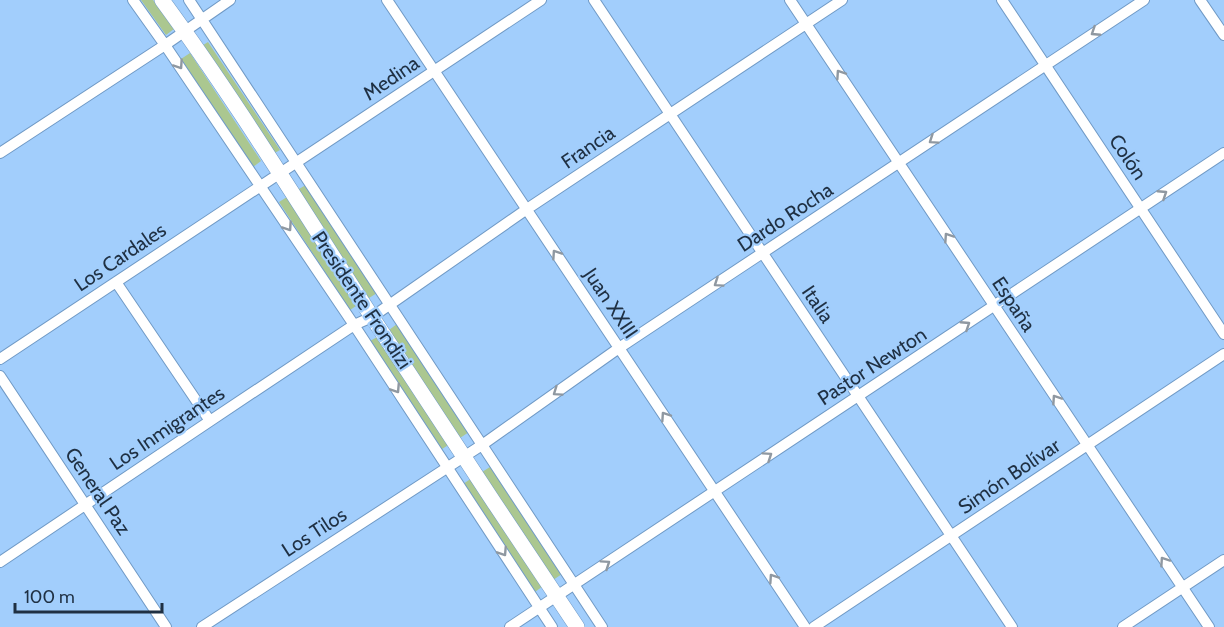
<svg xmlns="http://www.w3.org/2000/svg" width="1224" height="627" font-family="Cabin,sans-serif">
<rect width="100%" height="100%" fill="#a2cefc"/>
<path fill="#abc790" d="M141 0H153L174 29 166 35Z
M208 42 280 150 271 155 200 47Z
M190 53 261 161 253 167 181 59Z
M306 185 377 293 369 298 297 190Z
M287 197 359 304 350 310 279 202Z
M397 324 469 432 460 438 389 330Z
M379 336 450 444 442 449 370 341Z
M490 467 562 574 553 580 482 472Z
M472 478 543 586 535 592 463 484Z"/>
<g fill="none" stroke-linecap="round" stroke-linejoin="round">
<g stroke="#709ac6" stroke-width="12">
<path id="minor" d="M133 0 165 45 354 325 552 627
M189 0 602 627
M387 0 805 627
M594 0 1012 627
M790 0 1209 627
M1002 0 1224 334
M1200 0 1224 35
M0 153 165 45 230 0
M116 282 210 421
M0 359 541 0
M0 376 166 627
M0 562 210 421 354 325 372 317 527 209 842 0
M202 627 482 445 619 348 1144 0
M510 627 1224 153
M814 627 1224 354
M1123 627 1224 560"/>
</g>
<g stroke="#709ac6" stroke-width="16">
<path id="secondary" d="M162 0C237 102 303 211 372 317 440 421 508 524 577 627"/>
</g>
<use href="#minor" stroke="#fff" stroke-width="10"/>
<use href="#secondary" stroke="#fff" stroke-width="15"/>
</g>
<defs><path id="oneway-chevron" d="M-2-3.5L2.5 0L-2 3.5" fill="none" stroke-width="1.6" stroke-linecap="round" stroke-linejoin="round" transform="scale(1.5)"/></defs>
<g stroke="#8f98a1">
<use href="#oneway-chevron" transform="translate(1095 32) rotate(147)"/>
<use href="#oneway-chevron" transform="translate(179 65) rotate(56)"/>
<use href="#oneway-chevron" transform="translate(840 74) rotate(-124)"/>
<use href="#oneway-chevron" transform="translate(933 140) rotate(146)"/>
<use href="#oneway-chevron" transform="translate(1163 194) rotate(-33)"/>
<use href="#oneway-chevron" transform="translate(288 227) rotate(56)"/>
<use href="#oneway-chevron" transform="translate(948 237) rotate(-124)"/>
<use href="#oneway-chevron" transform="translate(556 254) rotate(-124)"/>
<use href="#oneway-chevron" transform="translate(718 283) rotate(146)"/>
<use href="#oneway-chevron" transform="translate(966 325) rotate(-33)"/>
<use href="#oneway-chevron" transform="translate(396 389) rotate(57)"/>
<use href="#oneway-chevron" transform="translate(557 392) rotate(145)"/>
<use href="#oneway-chevron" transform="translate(1056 399) rotate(-124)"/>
<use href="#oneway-chevron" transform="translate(665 416) rotate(-124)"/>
<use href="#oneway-chevron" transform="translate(768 456) rotate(-34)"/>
<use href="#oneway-chevron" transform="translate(503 552) rotate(57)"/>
<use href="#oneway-chevron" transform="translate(1164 561) rotate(-124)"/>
<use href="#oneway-chevron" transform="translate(606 564) rotate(-34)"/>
<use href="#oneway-chevron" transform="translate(773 578) rotate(-124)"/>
</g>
<g text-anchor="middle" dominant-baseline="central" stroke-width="4.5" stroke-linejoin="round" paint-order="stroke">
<g font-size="20" fill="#1f3043" stroke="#a2cefc">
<text transform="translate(391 78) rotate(-34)">Medina</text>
<text transform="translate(588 147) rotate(-34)">Francia</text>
<text transform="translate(1128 157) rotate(56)">Colón</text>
<text transform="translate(785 217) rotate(-33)">Dardo Rocha</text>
<text transform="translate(120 257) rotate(-34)">Los Cardales</text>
<text transform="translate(362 300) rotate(56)">Presidente Frondizi</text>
<text transform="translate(611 303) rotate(56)">Juan XXIII</text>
<text transform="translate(818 304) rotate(56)">Italia</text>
<text transform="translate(1014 304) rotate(56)">España</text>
<text transform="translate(872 366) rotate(-33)">Pastor Newton</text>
<text transform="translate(167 428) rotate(-34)">Los Inmigrantes</text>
<text transform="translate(1009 476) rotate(-34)">Simón Bolívar</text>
<text transform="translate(98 491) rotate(56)">General Paz</text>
<text transform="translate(314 532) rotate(-33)">Los Tilos</text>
</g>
</g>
<path d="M15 603v9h147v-9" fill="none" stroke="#1f3043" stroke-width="3"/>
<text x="24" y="603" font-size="18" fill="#1f3043" stroke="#a2cefc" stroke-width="4.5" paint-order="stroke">100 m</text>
</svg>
